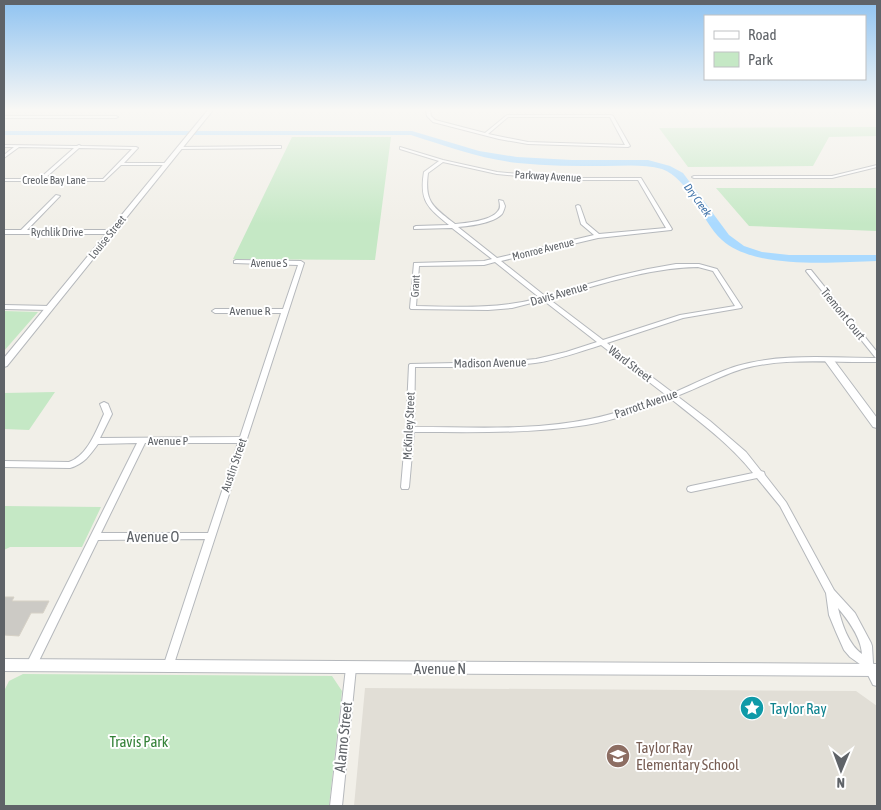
<svg xmlns="http://www.w3.org/2000/svg" width="881" height="810" font-family="'Asap Condensed',sans-serif">
<rect width="100%" height="100%" fill="#f1efe8"/>
<path fill="#e1ded6" d="M365 688 856 691 877 706V806H354Z"/>
<path fill="#c5e8c5" d="M877 127V136L829 137 813 166 688 167 659 128Z
M292 137H391L375 260 233 259Z
M716 188H877V231L749 226Z
M4 311 38 312 4 351Z
M55 392 29 430 4 429V393Z
M4 506 101 507 82 547H10L4 550Z
M23 674 332 676 342 691 329 806H4V691L9 681Z"/>
<g fill="none" stroke-linecap="round" stroke-linejoin="round">
<path fill="#aadaff" fill-rule="evenodd" d="M4 131H412L479 151 517 157 572 160H648L670 166 683 173 729 235 744 246 762 252 789 255H877V261C834 262 755 270 722 240 701 221 690 179 662 169 644 164 624 166 605 166 576 166 547 166 518 163 481 159 446 146 411 135H4Z"/>
</g>
<path fill="#cccac5" stroke="#d6d1c6" d="M4 597H14L12 601H49L43 613H31L19 636 4 635Z"/>
<g fill="none" stroke-linecap="round" stroke-linejoin="round">
<g stroke="#b5b8bc" stroke-width="2">
<path id="minor" d="M426 110H430L431 116 435 120 485 133 507 115H611L613 116 630 146 628 147 528 144 499 139 433 122 427 116ZM508 117H610L625 145 528 142 488 134Z
M4 116H116L118 117 116 118H4Z
M4 145 77 146 79 145 81 146 136 147 138 148 137 149 124 163H166L168 164 166 165H121L104 181H4V179H39L74 148 19 147 4 158V155L14 147H4ZM79 148 132 149 103 179H44Z
M281 146V148H280L179 149 177 148 179 147Z
M400 147 443 160 497 172 562 178H641L672 229 671 230 598 238 501 261 545 296 617 276 648 269 676 264H699L717 269 742 307 741 308 683 318 607 343 673 393C694 384 715 373 737 366 781 353 831 358 876 358L875 357 806 271 807 270H811L877 352V362C834 363 784 357 742 369 720 376 698 388 677 396L710 421 746 452 761 471 764 472 765 475 786 502 834 590 855 613 871 643 872 646 873 663 877 671V686L873 685 864 667 850 657 844 650 836 632 829 615 826 593 780 506 757 478 691 492 688 491 687 489 688 487 691 486 753 473C730 444 700 422 671 399 644 410 615 420 586 425 529 434 471 432 414 432L409 487 408 489H402L401 487 406 429 409 365 410 364 502 362 536 359 566 352 597 342 543 300 512 308 488 310 411 309 410 308 414 263 484 261 492 259 452 228 414 229V227L416 226 449 225C428 208 419 201 424 172L439 161 400 149ZM443 162 497 174 562 180H638L666 228 599 234 586 223 580 206 578 205 576 206 581 224 594 235 497 258 458 227C470 226 494 223 502 214 503 213 505 207 505 206L503 201 499 200C500 204 501 208 498 211 491 221 466 223 455 224 433 207 424 202 428 173ZM495 262 540 298C499 309 458 307 416 306L419 266 484 265ZM698 267 713 271 735 306 680 315 603 340 549 299C599 285 647 268 698 267ZM601 345 666 395C641 405 616 414 590 419 532 431 472 427 414 427L415 367C455 367 495 368 535 363 557 360 579 352 601 345ZM838 608C848 620 861 637 862 654 848 644 842 624 838 608Z
M877 165V167L832 178H694L692 177 694 176H832Z
M56 195 60 196 27 230H111L114 232 111 234H4V230H21Z
M236 260 301 261 304 263 172 670 168 672 164 670 163 667 205 539 98 540 35 669 31 671 27 669 26 666 27 663 137 443 98 444C90 455 84 464 70 468L4 467V461L69 462C88 455 96 431 104 414L100 404 104 402 108 404 112 414 100 438 240 437 281 313H215L212 311 215 309H283L298 265 234 263V261ZM145 443H238L208 533H101Z
M4 305 50 306 53 308 50 310 4 309Z
M351 663 355 665 356 668 342 806H330L346 668 347 665Z"/>
</g>
<g stroke="#b5b8bc" stroke-width="2">
<path id="tertiary" d="M208 110H213L7 366 4 367V358Z
M830 358 833 359 877 418V428L873 427 825 361Z
M4 659 877 664V676L4 671Z"/>
</g>
<use href="#minor" fill="#fff" fill-rule="evenodd"/>
<use href="#tertiary" fill="#fff" fill-rule="evenodd"/>
</g>
<linearGradient id="sky" x2="0" y2="1"><stop stop-color="#8fc3f1"/><stop offset="0.49" stop-color="#f9f8f5"/><stop offset="1" stop-color="#f9f8f5" stop-opacity="0"/></linearGradient>
<rect width="881" height="224" fill="url(#sky)"/>
<defs>
<g id="sight-disc" transform="scale(1.25)"><circle r="9.5" fill="#0f9aa8" stroke="#fff"/><path d="M0-6L1.8-2.2L6-1.7L2.9 1.2L3.7 5.4L0 3.3L-3.7 5.4L-2.9 1.2L-6-1.7L-1.8-2.2Z" fill="#fff"/></g>
<g id="school-disc" transform="scale(1.25)"><circle r="9.5" fill="#8d6e63" stroke="#fff"/><path d="M0-5L7-2L0 1L-7-2ZM-4 1L0 2.5L4 1V4Q0 6-4 4Z" fill="#fff"/></g>
</defs>
<g fill-rule="evenodd">
<use href="#sight-disc" x="752" y="708"/>
<use href="#school-disc" x="618" y="756"/>
</g>
<g text-anchor="middle" dominant-baseline="central" stroke-width="4" stroke-linejoin="round" paint-order="stroke">
<g font-size="11" fill="#5f6368" stroke="#fff">
<text transform="translate(548 176) rotate(3)">Parkway Avenue</text>
<text x="54" y="180">Creole Bay Lane</text>
<text x="57" y="232">Rychlik Drive</text>
<text transform="translate(107 237) rotate(-51)">Louise Street</text>
<text transform="translate(543 249) rotate(-14)">Monroe Avenue</text>
<text x="269" y="263">Avenue S</text>
<text transform="translate(415 286) rotate(-87)">Grant</text>
</g>
<g font-size="11" font-style="italic" fill="#4174aa" stroke="#fff">
<text transform="translate(698 200) rotate(54)">Dry Creek</text>
</g>
<g font-size="12" fill="#5f6368" stroke="#fff">
<text transform="translate(559 294) rotate(-16)">Davis Avenue</text>
<text x="250" y="311">Avenue R</text>
<text transform="translate(843 314) rotate(51)">Tremont Court</text>
<text transform="translate(490 363) rotate(-1)">Madison Avenue</text>
<text transform="translate(630 364) rotate(37)">Ward Street</text>
<text transform="translate(646 404) rotate(-19)">Parrott Avenue</text>
<text transform="translate(409 426) rotate(-87)">McKinley Street</text>
<text x="168" y="441">Avenue P</text>
<text transform="translate(234 465) rotate(-71)">Austin Street</text>
</g>
<g font-size="15" fill="#5f6368" stroke="#fff">
<text x="153" y="536">Avenue O</text>
<text x="440" y="668">Avenue N</text>
<text transform="translate(343 737) rotate(-84)">Alamo Street</text>
</g>
<g font-size="15" fill="#0d838f" stroke="#fff" text-anchor="start">
<text x="770" y="708">Taylor Ray</text>
</g>
<g font-size="15" fill="#348238" stroke="#fff">
<text x="139" y="741">Travis Park</text>
</g>
<g font-size="15" fill="#785e54" stroke="#fff" text-anchor="start">
<text x="636" y="747">Taylor Ray<tspan x="636" dy="17">Elementary School</tspan></text>
</g>
</g>
<rect width="881" height="810" fill="none" stroke="#5f6368" stroke-width="10"/>
<rect x="704" y="15" width="162" height="65" fill="#ffffff" stroke="#bfc1c3"/>
<rect x="714" y="31" width="25" height="8" fill="#ffffff" stroke="#bfc1c3"/>
<text x="748" y="40" font-size="15" fill="#5f6368">Road</text>
<rect x="714" y="52" width="25" height="15" fill="#c5e8c5" stroke="#bfc1c3"/>
<text x="748" y="65" font-size="15" fill="#5f6368">Park</text>
<g transform="translate(841 770) rotate(181)" stroke="#ffffff" stroke-width="4" paint-order="stroke">
<path d="M0-4L9 19L0 12L-9 19Z" fill="#5f6368"/>
<text y="-8" font-size="14" font-weight="bold" text-anchor="middle" fill="#5f6368">N</text>
</g>
</svg>
